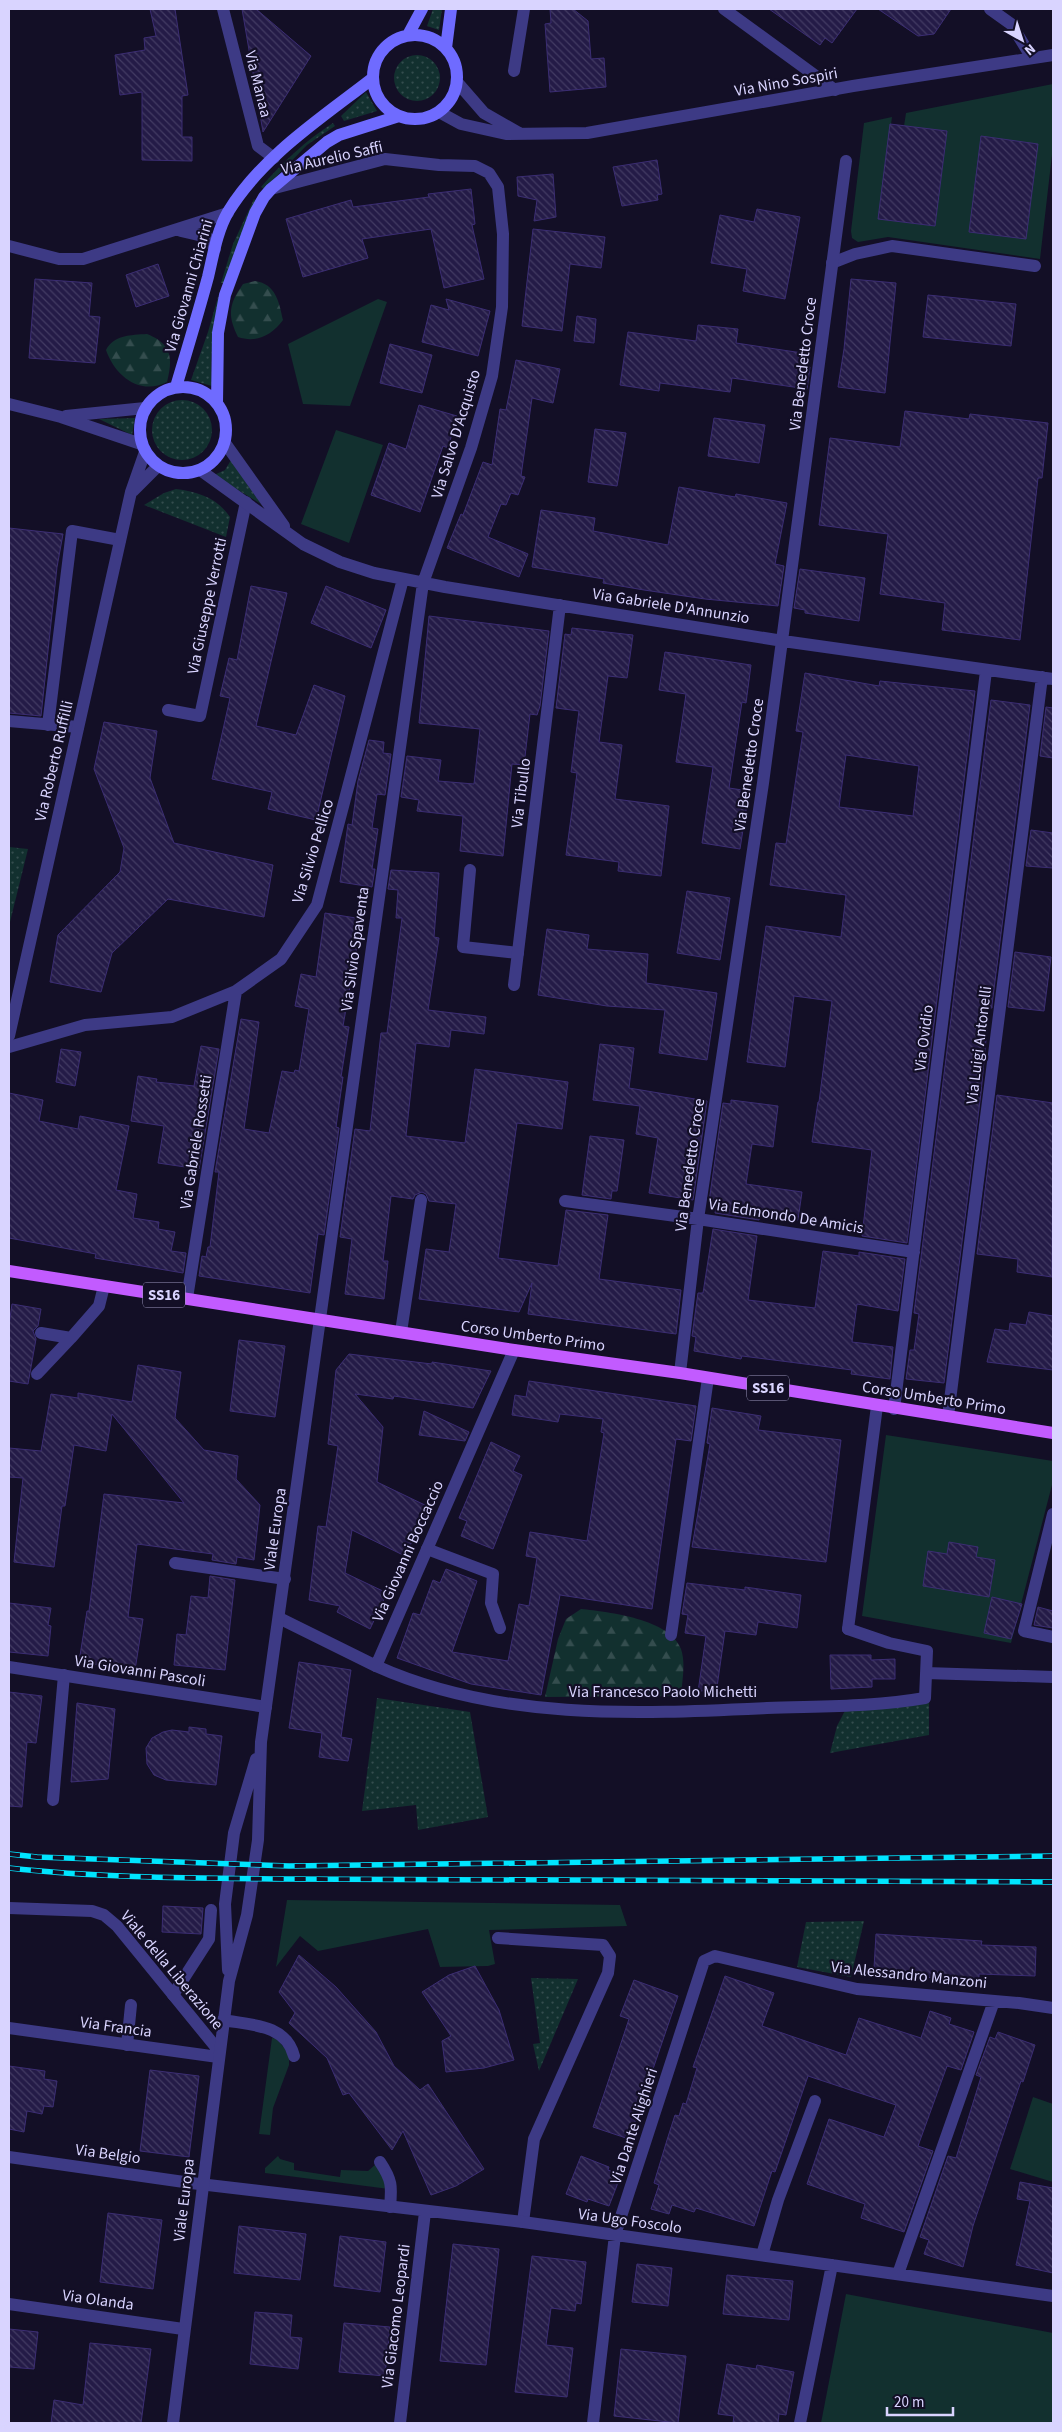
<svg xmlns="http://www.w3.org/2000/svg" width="1062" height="2432" font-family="'Source Sans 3',sans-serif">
<defs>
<pattern id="grass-dots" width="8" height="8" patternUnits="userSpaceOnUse" patternTransform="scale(1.25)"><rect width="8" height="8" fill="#12302f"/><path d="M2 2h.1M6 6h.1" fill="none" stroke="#344d4e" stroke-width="1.8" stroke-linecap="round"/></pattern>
<pattern id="forest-firs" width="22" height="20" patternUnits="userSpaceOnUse" patternTransform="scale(1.25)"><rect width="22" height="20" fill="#12302f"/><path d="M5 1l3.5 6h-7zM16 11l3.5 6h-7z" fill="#344d4e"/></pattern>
<pattern id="building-back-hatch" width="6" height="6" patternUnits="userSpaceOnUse" patternTransform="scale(1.25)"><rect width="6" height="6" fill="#241b47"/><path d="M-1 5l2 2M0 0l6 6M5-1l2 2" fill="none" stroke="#433b63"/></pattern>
</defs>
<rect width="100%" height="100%" fill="#130f26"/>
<path fill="url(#grass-dots)" d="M433 9H442L439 30 427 26Z
M394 78a23 23 0 1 1 46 0a23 23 0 1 1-46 0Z
M366 92 377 111 344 121 341 116Z
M333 123 335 126 307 145 264 189 261 187C283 162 305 141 333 123Z
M254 199 256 201 224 283H221L233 244Z
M218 297H220C213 328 210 354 212 386L191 380 208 332Z
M152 430a30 30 0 1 1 60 0a30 30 0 1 1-60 0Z
M135 418 132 435 99 419Z
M231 460 261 504 214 475 225 470Z
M176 489C199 492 217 498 230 517L226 537 144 505 164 493Z
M9 847 28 849 9 926Z
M377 1698 470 1712 488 1817 418 1830 416 1805 362 1811Z
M929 1701V1735L830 1753 837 1726 847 1707Z
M864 1921 851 1977 797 1967 806 1922Z
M531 1978 578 1979 539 2071 533 2044 540 2043Z"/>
<path fill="url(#forest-firs)" d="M255 281C276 284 279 302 283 320 271 336 256 343 238 337 227 315 229 304 243 284Z
M147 334C172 344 173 358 167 382 140 396 115 376 106 350 114 335 131 335 147 334Z
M581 1609C609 1612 670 1619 681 1649 686 1664 682 1680 681 1696L545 1697 558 1639 566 1619Z"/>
<path fill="#12302f" d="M1053 84V146L1040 259 888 237 858 242 852 238 851 231 864 123 892 117 878 219 935 226 947 131 904 126 906 113Z
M378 299 387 302 350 406 303 404 288 344Z
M336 430 383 445 349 543 301 524Z
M886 1435 1053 1461V1481L1011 1643 862 1616Z
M287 1900 620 1905 627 1926 489 1930 495 1964 488 1966 440 1967 428 1929 318 1951 300 1936 276 1967Z
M272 2038 277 2039 289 2054V2065L273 2108 270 2135 259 2134Z
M1033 2097 1053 2104V2182L1010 2169Z
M278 2156 280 2159 294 2163V2170L340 2177 341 2170 368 2171 376 2164 389 2189 265 2173V2168Z
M846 2294 1053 2333V2423H821Z"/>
<path fill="url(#building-back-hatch)" stroke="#3b2d73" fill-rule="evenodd" d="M150 9H175L188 95 182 96V137H192V161L142 160V92L120 95 115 55 145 50 144 38 156 36Z
M242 9H256L311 56 263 132Z
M550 9H573L588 21 591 59 604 58 606 87 550 92 545 24 551 23Z
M769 9H857L832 43 825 38 820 45Z
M878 9H951L934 34 918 36Z
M890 124 947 131 935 226 878 219Z
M981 136 1038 144 1026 239 969 232Z
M657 160 662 194 657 195 658 200 622 206 613 167Z
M553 174 556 217 534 221 537 200 518 196 517 177Z
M471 189 475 224 472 225 484 279 444 288 431 229 362 239 368 258 303 277 286 219 351 200 353 207 429 197 428 194Z
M757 209 800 217 785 299 743 291 747 269 711 263 720 215 754 222Z
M533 229 605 237 601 268 570 264 562 331 522 326Z
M158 264 169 296 136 307 126 275Z
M35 279 92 283 89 316 100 317 95 363 29 358Z
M851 279 896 283 885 393 838 387 844 349Z
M928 295 1016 304 1011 346 923 337Z
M446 299 490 311 478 356 422 342 431 305 449 310Z
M577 316 596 319 594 343 574 341Z
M698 325 738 329 736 343 809 354 807 366 810 367 807 389 732 378 730 392 660 383 659 391 620 385 628 332 696 341Z
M390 344 432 355 422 393 380 383Z
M516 360 560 369 553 403 532 398 521 476 525 477 518 495 511 493 506 505 501 504 488 537 528 554 519 577 447 548 461 514 463 515 483 462 492 465 500 409 506 410Z
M419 405 457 416 448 448 443 446 420 512 371 495 389 443 406 449Z
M905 411 969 419 970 414 1048 423 1042 478H1038L1020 640 942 630 945 603 880 594 888 534 819 525 830 438 900 447Z
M714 418 765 425 759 463 708 456Z
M595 429 626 433 617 486 588 482Z
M679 487 735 497 736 494 787 503 775 564 784 566 778 606 705 599 644 590 603 583 604 579 532 567 541 510 595 518 593 531 668 545Z
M9 528 63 534 57 567 41 716 9 713Z
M800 569 865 578 859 621 805 613V610L794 608Z
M251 586 287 593 256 726 296 735 314 685 345 696 316 820 268 809 272 792 212 779 230 698 220 696 229 658 237 660Z
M326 586 386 610 371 648 311 623Z
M429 616 549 631 540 706 537 715 530 714 524 765 512 764 503 856 460 851 463 816 417 811 419 800 401 797 407 756 441 760 438 781 474 784 480 729 419 723Z
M572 628 633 635 627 678 608 676 599 742 622 745 615 799 669 806 661 876 618 871 619 862 566 855 577 773 571 772 579 711 556 708 565 634 571 635Z
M665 652 751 665 746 703 742 702 729 788 749 791 740 849 702 843 713 767 676 762 686 694 659 690Z
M805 673 879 686 880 681 975 691 907 1243 862 1236 872 1150 812 1142 818 1102H819L832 1001 794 996 785 1067 747 1062 766 926 841 937 846 895 770 885 776 843 786 844 803 732 796 731ZM846 755 919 766 913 816 839 807Z
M991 700 1030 705 992 1005V1008H989L981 1093 944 1383 906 1379 910 1350H914L919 1314 914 1313Z
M1046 707 1053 708V758L1040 756Z
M104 722 157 731 150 778 174 843 273 865 264 917 168 899 112 953 101 992 50 982 58 935 120 872 124 848 94 769Z
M369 740 384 742 383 753 391 754 385 795 377 794 372 828 378 829 372 869H375L372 887 340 882 348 824 352 825 358 781Z
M1031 830 1053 833V868L1026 866Z
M391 870 439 873 434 937 439 938 428 1010 486 1017 484 1034 451 1030 449 1047 416 1043 406 1136 465 1143 475 1069 568 1082 562 1129 517 1123 498 1258 558 1266 566 1210 608 1215 599 1279 681 1290 676 1334 528 1314 532 1283 519 1312 419 1299 426 1249 449 1252 456 1204 429 1201 426 1194 422 1192 415 1195 413 1199 391 1196 383 1261H388L384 1299 345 1294 352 1239 340 1237 355 1129 370 1131 381 1033H387L402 918H396L398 890 388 889Z
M687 891 730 898 720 960 677 953Z
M325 913 362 919 343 1026 349 1027 341 1077H343L336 1127 339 1128 324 1235 318 1234 310 1293 199 1276 202 1256 206 1257 208 1247H210L219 1172H215L241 1019 259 1022 244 1129 269 1133 282 1071 294 1073 295 1070 299 1071 309 1009 295 1006 301 974 316 977Z
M547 929 589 935 587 949 648 954 646 983 717 993 707 1060 659 1053 665 1010 607 1006 538 995Z
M1015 952 1051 957 1044 1011 1008 1007Z
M600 1044 634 1048 629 1088 707 1101 693 1200 649 1193 658 1138 636 1134 640 1106 593 1100Z
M201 1046 219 1049 199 1169 158 1163 164 1126 131 1121 138 1076 157 1079 156 1082 194 1086Z
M61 1049 81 1052 75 1086 56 1082Z
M9 1093 43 1100 39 1121 78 1129 80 1116 129 1126 116 1190 137 1194 133 1218 159 1222 158 1229 175 1232 171 1251 186 1253 183 1273 95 1258 96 1254 9 1238Z
M997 1095 1053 1103 1052 1277 1017 1272 1018 1259 977 1254Z
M731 1100 778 1106 773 1147 752 1144 746 1184 802 1192 798 1220 760 1215 759 1220 715 1213 716 1208H712L713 1203 709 1202 723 1103 731 1104Z
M590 1136 624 1140 617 1191H612L611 1199 582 1195Z
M713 1229 757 1236 748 1300 815 1308 823 1251 859 1256V1252L905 1259 898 1311 857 1304 852 1342 893 1347 890 1379 851 1374 852 1370 742 1356 741 1359 694 1351 696 1337 692 1336 698 1293H703Z
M12 1304 41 1309 38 1326 33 1331 36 1339 28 1384 9 1381V1325Z
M1029 1312 1053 1316V1370L987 1362 995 1329 1009 1331 1010 1323 1026 1325Z
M239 1340 285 1346 275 1417 230 1411Z
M349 1354 432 1364V1362L491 1371 473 1408 394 1396 393 1399 355 1394 383 1427 377 1482 429 1507 405 1556 352 1530 345 1573 387 1593 370 1629 337 1612 340 1606 309 1600 318 1526 326 1527 338 1446 328 1444 336 1370Z
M138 1365 181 1372 175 1418 204 1450 238 1456 236 1479 260 1505 254 1560 237 1557 236 1564 212 1560 213 1554 137 1544 128 1617 143 1619 135 1670 79 1662 87 1611H89L104 1494 184 1503 112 1414 106 1451 74 1445 65 1506H62L54 1567 14 1562 23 1478 9 1477V1448L41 1451 51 1394 78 1398V1393L132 1402Z
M529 1381 696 1406 691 1441 676 1439 652 1609 560 1595 541 1695 471 1684 397 1658 413 1613 420 1615 433 1580 440 1583 446 1569 477 1581 452 1652 508 1661 519 1604 529 1606 537 1558 526 1556 530 1532 587 1541 604 1433 601 1432 603 1419 560 1414 558 1422 512 1415 515 1395 526 1397Z
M712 1408 761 1416 758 1430 841 1440 826 1562 692 1547 710 1444 707 1443Z
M424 1411 469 1432 465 1441 419 1435Z
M491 1442 520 1456 513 1471 522 1475 493 1549 461 1536 467 1521 459 1518Z
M949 1542 978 1547 976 1557 995 1560 989 1597 923 1586 928 1551 947 1554Z
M210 1576 235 1580 225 1670 174 1665 177 1634 186 1635 191 1596 208 1598Z
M687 1583 745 1590V1587L801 1595 797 1628 758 1622 756 1635 725 1631 717 1687 698 1692 706 1636 685 1633 688 1615 682 1614Z
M992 1597 1022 1604 1011 1639 984 1633Z
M9 1603 51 1608 48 1625 51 1626 48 1656 9 1652Z
M1038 1607 1053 1611V1628L1034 1625Z
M830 1655H871V1660L895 1659V1679H872V1687L831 1689Z
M299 1662 351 1670 341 1737 352 1739 348 1761 319 1757 322 1733 289 1728Z
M9 1692 42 1696 36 1743 27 1742 22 1807 9 1806Z
M77 1703 115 1709 108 1779 71 1782Z
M189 1727 206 1729V1734L222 1736 216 1785 166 1780 154 1775 147 1764 146 1748 152 1738 163 1732 172 1730 189 1732Z
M163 1906 203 1908 201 1934 162 1932Z
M876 1934 982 1941 981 1945 1036 1947 1035 1976 979 1974V1981L893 1975V1970L874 1968Z
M299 1955 336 1987 376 2032 394 2066 420 2090 428 2084 484 2169 456 2186 431 2195 403 2131 392 2150 349 2093 343 2095 327 2058 289 2023 295 2013 279 1992Z
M475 1966 499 2010 514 2060 484 2068 446 2072 442 2041 451 2036 422 1992 449 1975Z
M725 1976 774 1993 762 2026 846 2055 859 2018 921 2038 930 2011 951 2018 949 2024 974 2032 961 2070 947 2066 918 2146 933 2151 904 2232 861 2218 865 2204 807 2184 829 2119 884 2137 896 2105 808 2076 775 2172 772 2171 754 2226 696 2208 694 2212 672 2205 669 2214 651 2209 659 2185 654 2183 667 2140 675 2115 679 2116 683 2103 686 2104 697 2068 693 2067Z
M634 1980 678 1996 629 2139 593 2127 629 2019 620 2016Z
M998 2032 1035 2045 1023 2082 1021 2081 973 2226 963 2267 924 2254 929 2240 920 2237 948 2156 956 2158 981 2077 976 2075 990 2037 995 2039Z
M9 2066 45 2071 44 2079 57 2081 53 2107 44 2106 42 2114 27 2111 24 2132 9 2129Z
M150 2070 199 2076 189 2157 140 2151Z
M581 2156 609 2167 608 2170 621 2175 609 2206 588 2199 587 2202 566 2194Z
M1020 2182 1053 2188V2273L1016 2265 1030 2201 1017 2199Z
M108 2213 162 2220 153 2289 100 2282Z
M239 2226 306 2234 300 2280 234 2273Z
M340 2236 386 2242 380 2292 334 2286Z
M453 2244 499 2249 486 2365 440 2361Z
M532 2256 586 2262 581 2304 576 2303 575 2311 551 2308 546 2345 573 2348 567 2397 515 2392Z
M637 2264 672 2268 668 2306 632 2302Z
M727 2275 793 2281 789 2320 723 2314Z
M255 2312 292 2315 290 2337 302 2338 298 2369 250 2364Z
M344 2323 390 2327 385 2376 339 2372Z
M9 2329 38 2332 34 2369 9 2367Z
M90 2343 151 2349 141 2423H51L54 2400 83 2405Z
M621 2349 686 2356 678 2423 614 2416Z
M727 2364 756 2369 757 2365 794 2372 786 2415 779 2414 778 2423H733L734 2416 718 2414Z"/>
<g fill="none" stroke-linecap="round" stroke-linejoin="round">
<path stroke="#3d3a85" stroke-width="12" d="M832 263 855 254 892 246 1035 266
M168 710 200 716 246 502
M9 721 78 727
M48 725 72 531 120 540
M470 870 463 947 518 953
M401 1332 421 1200
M41 1333 71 1338 99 1306 104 1286
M37 1374 71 1338
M1053 1514 1024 1631 1053 1637
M427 1549 493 1574 491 1603 500 1628
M175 1563 285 1579
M671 1635 708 1378
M376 1666C498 1721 637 1714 767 1708 820 1706 873 1707 925 1698L927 1651 889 1643 848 1629
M926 1673 1053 1677
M53 1800 64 1675
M498 1938 603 1945 610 1956 608 1973 534 2139 523 2222
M173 1995 209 1939 211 1910
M223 2020C250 2025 286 2024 294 2056
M127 2045 131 2005
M380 2162C392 2180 392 2186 390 2207
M762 2255 778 2200 815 2101"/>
<path stroke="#3d3a85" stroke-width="12" d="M223 9 258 146 274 158
M724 9 835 90
M990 9 1011 24 1032 58
M514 71 524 9
M271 189 385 159 439 165 475 166 489 173 498 187 503 234 502 307 492 376 471 448 423 583 320 1319
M181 231 207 237 215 249
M9 246 59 259H83L228 213
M225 443 284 526
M200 470 303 544 340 562 374 573 445 587 783 641 1053 679
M514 985 560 605
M9 1047 85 1025 172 1017 236 991 281 959 317 905 403 579
M565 1201 698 1219 914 1252
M187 1298 236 991
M680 1373 698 1219 763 783 846 161
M894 1409 986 671
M948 1416 1042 677
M279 1618 376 1666 514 1350
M848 1629 877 1406
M9 1667 266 1707
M9 1908 92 1911 104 1915 117 1926 219 2051
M9 2028 218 2057
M9 2157 191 2183 523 2222 1053 2296
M898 2274 994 2001
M9 2304 183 2329
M400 2423 425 2212
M593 2423 615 2235 704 1961 715 1956 857 1989 1019 2003 1053 2008
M800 2423 832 2265"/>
<path stroke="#3d3a85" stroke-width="12" d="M457 82 484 113 519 133
M439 112 461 124 506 134 587 133 853 86 1053 55
M9 404 61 417 141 444
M66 416 145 408
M133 491 158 466
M9 1036 131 492 145 452
M228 1970 225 1904 234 1833 256 1759
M173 2423 229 1981 247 1915 258 1840 261 1742 320 1319"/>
<path stroke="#6f6bff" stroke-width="12" d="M373 77a42 42 0 1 1 84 0a42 42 0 1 1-84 0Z
M408 35 422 9
M446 48 451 9
M140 430a43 43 0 1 1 86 0a43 43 0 1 1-86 0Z
M176 387C187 350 198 314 208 277 213 256 217 231 228 212 262 156 323 117 373 78
M217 403 218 333 225 295 255 213 264 197 271 189 327 142 339 135 399 116"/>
<path stroke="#c25bff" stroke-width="12" d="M9 1271 514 1350 680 1373 1053 1433"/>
<g stroke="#00e5ff" stroke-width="5.5">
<path id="rail" d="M9 1854 37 1857 289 1866 1053 1856
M9 1868C100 1878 194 1878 285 1879L1053 1882"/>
</g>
<use href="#rail" stroke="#130f26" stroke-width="4" stroke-dasharray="11" stroke-linecap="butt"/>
</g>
<g text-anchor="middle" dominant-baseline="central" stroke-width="4.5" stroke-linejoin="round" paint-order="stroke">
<g fill="#130f26" stroke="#9e99be" stroke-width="1">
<rect x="143" y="1282.5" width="42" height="25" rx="4"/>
<rect x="747" y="1375.5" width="42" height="25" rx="4"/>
</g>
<g font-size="15" font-weight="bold" fill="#d9d4ff">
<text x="164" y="1295">SS16</text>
<text x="768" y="1388">SS16</text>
</g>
<g font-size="16" fill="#d9d4ff" stroke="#130f26">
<text transform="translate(786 82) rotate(-10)">Via Nino Sospiri</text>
<text transform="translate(258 84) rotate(76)">Via Manaa</text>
<text transform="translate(332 158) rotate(-13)">Via Aurelio Saffi</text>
<text transform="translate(189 286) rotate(-74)">Via Giovanni Chiarini</text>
<text transform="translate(803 364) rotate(-83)">Via Benedetto Croce</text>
<text transform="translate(456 434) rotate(-73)">Via Salvo D'Acquisto</text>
<text transform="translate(207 606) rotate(-78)">Via Giuseppe Verrotti</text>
<text transform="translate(671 606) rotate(9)">Via Gabriele D'Annunzio</text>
<text transform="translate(54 761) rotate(-77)">Via Roberto Ruffilli</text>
<text transform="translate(749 765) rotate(-82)">Via Benedetto Croce</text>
<text transform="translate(521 793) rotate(-83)">Via Tibullo</text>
<text transform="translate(313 851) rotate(-73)">Via Silvio Pellico</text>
<text transform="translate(355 949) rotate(-82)">Via Silvio Spaventa</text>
<text transform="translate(924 1038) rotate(-83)">Via Ovidio</text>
<text transform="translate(979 1045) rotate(-83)">Via Luigi Antonelli</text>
<text transform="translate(196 1142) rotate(-81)">Via Gabriele Rossetti</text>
<text transform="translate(690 1165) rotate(-82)">Via Benedetto Croce</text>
<text transform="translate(786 1216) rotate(9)">Via Edmondo De Amicis</text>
<text transform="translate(533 1336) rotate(8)">Corso Umberto Primo</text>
<text transform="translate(934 1398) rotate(9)">Corso Umberto Primo</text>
<text transform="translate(275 1529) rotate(-82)">Viale Europa</text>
<text transform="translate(408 1551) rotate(-66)">Via Giovanni Boccaccio</text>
<text transform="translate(140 1671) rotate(9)">Via Giovanni Pascoli</text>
<text x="663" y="1692">Via Francesco Paolo Michetti</text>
<text transform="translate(172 1970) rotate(50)">Viale della Liberazione</text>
<text transform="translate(909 1975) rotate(6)">Via Alessandro Manzoni</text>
<text transform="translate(116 2027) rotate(8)">Via Francia</text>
<text transform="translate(634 2126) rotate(-72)">Via Dante Alighieri</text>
<text transform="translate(108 2154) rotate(8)">Via Belgio</text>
<text transform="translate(184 2200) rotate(-83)">Viale Europa</text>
<text transform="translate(630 2221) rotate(8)">Via Ugo Foscolo</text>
<text transform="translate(98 2300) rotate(8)">Via Olanda</text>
<text transform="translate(396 2316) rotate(-83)">Via Giacomo Leopardi</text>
</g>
</g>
<rect width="1062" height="2432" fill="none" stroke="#d9d4ff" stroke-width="20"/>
<g transform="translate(1022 40) rotate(141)" stroke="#130f26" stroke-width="4" paint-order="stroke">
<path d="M0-4L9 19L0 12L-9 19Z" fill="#d9d4ff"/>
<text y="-8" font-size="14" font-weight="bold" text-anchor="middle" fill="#d9d4ff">N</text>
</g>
<path d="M887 2407v8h66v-8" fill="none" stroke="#d9d4ff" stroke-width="2.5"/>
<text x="894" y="2407" font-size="15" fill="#d9d4ff" stroke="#130f26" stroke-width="4" paint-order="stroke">20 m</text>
</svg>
